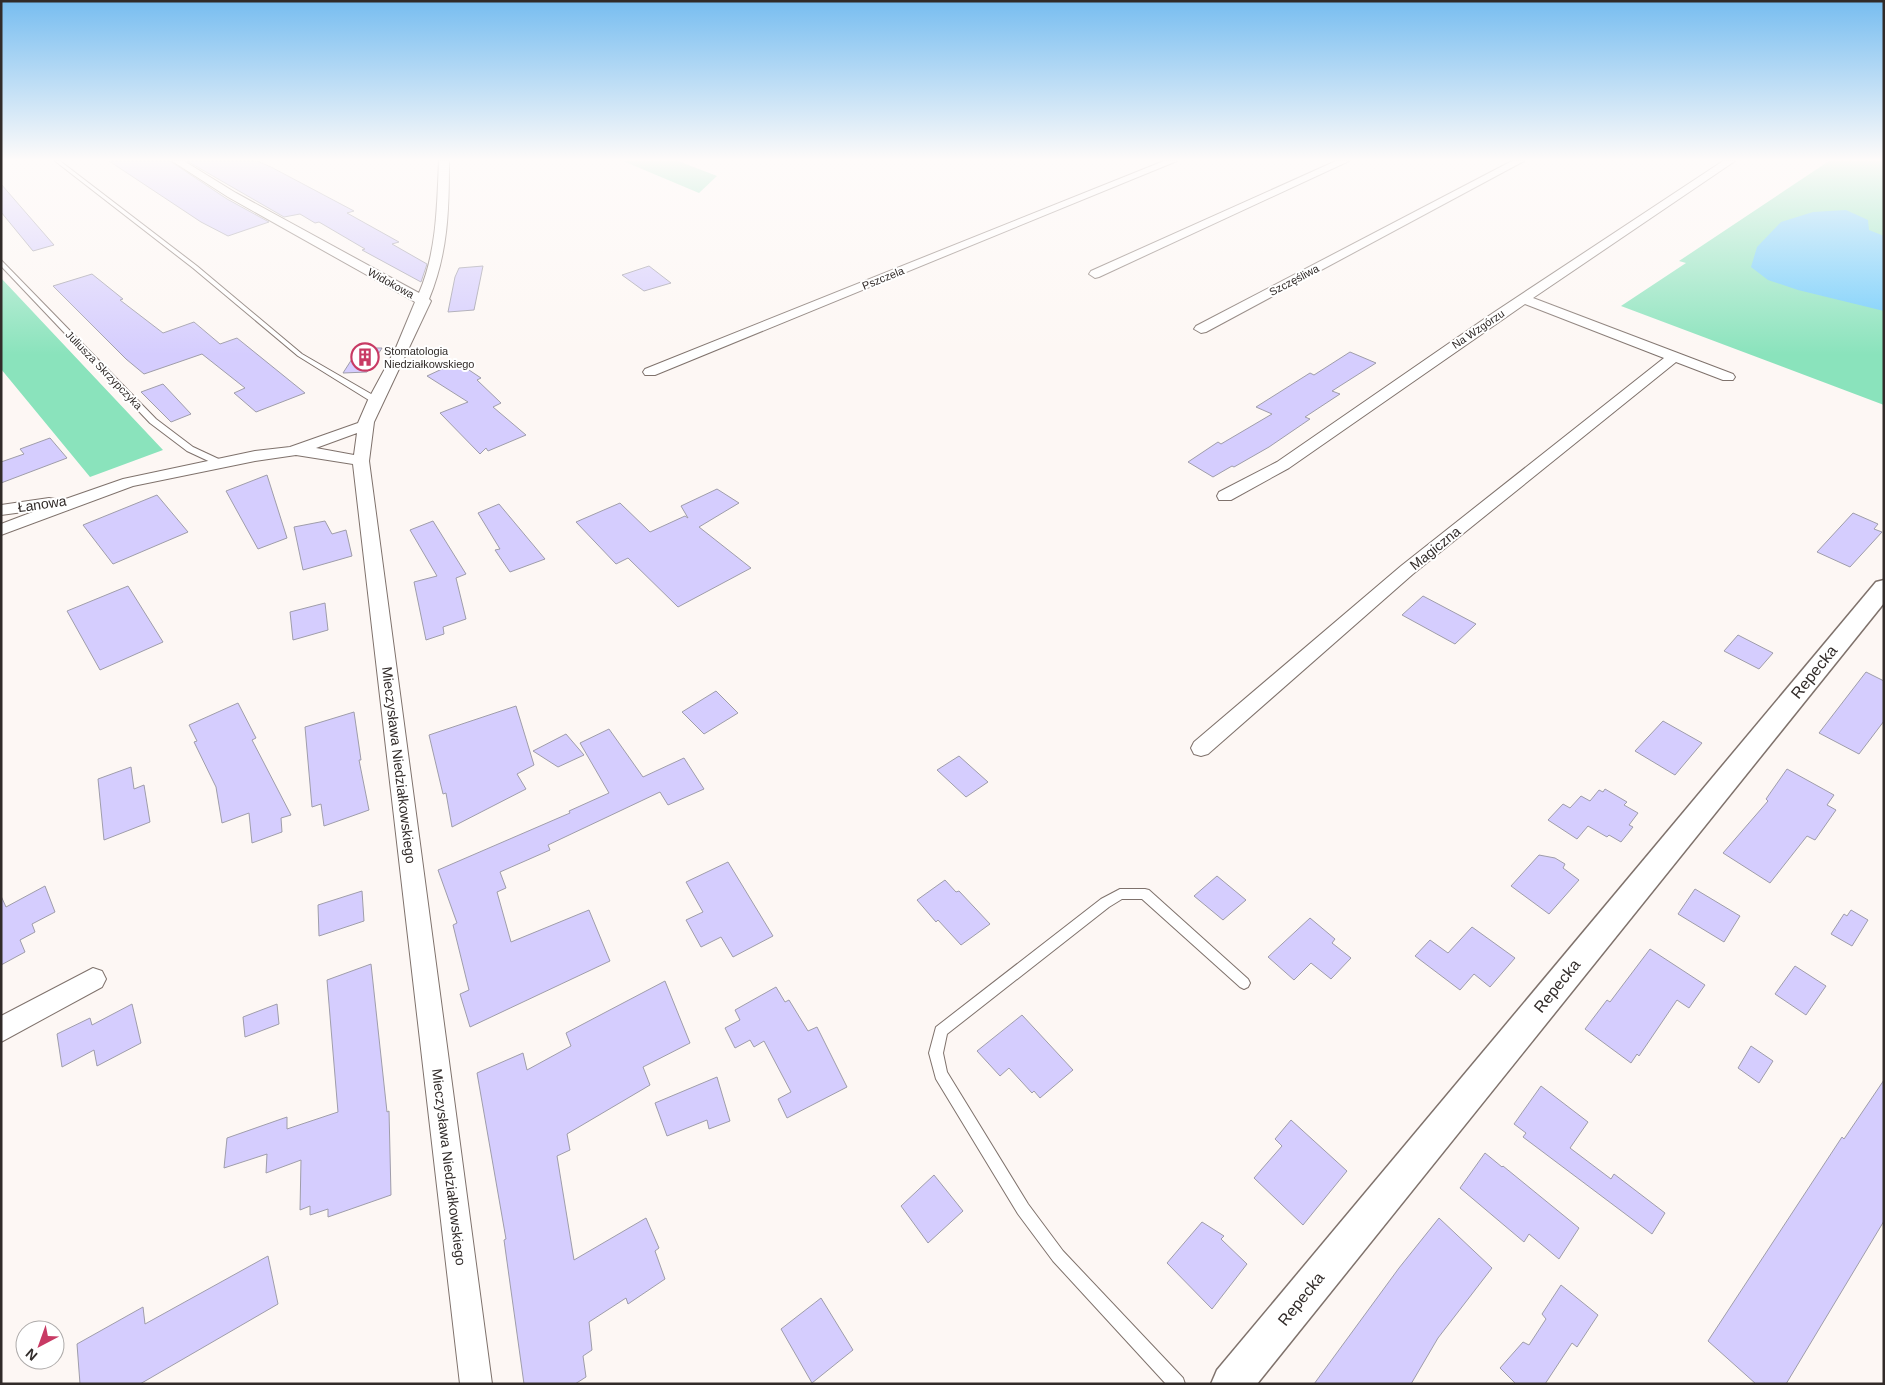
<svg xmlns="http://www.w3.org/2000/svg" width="1885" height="1385" font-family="Arial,sans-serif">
<rect width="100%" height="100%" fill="#fdf7f4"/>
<path fill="#8ae3bc" d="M623 161H678L717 176 699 193Z
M1829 161H1884V405L1621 306 1686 263 1679 261Z
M1 278 163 450 90 477 1 369Z"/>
<path fill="#6dcbfb" d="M1846 210 1868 220 1869 230 1884 236V311L1798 290 1768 280 1751 267 1757 247 1781 222 1813 212Z"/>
<path fill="#d5cdfe" stroke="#9f9daa" d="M109 161H170L227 199 269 222 228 236 201 222Z
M187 161H257L271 167 354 211 347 213 399 242 392 244 427 264 421 282 362 250 365 249 319 222 315 223 300 214 284 217Z
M1 184 54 245 33 251 1 212Z
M483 266 474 310 448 312 455 277 459 268Z
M649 266 671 283 644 291 622 275Z
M92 274 123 299 120 300 163 333 194 322 220 344 237 338 305 393 256 412 234 393 245 388 202 354 144 374 126 359 53 286Z
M359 348H382L367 372 343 373Z
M1350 352 1376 363 1332 391 1340 394 1305 417 1310 419 1269 447 1234 467 1232 466 1213 477 1188 462 1218 442 1221 444 1272 414 1256 407 1310 373 1314 375Z
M457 362 481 378 477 380 501 403 493 407 526 435 488 451 486 448 480 454 440 413 468 402 427 376Z
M163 384 191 414 171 422 141 392Z
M50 438 67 458 1 483V462L24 454 20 449Z
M267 475 287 538 258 549 226 491Z
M717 489 739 503 699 527 751 568 678 607 628 558 616 564 576 522 620 503 650 532 685 516 688 518 681 506Z
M157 495 188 532 113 564 83 525Z
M499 504 545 559 510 572 495 550 500 549 478 513Z
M1853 513 1878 524 1874 529 1882 532 1850 567 1817 552Z
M325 521 332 534 346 530 352 556 303 570 294 527Z
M433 521 466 574 456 578 466 619 443 627 444 634 426 640 414 582 437 576 410 530Z
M128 586 163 642 100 670 67 611Z
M1423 596 1476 624 1455 644 1402 615Z
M325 603 328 630 293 640 290 612Z
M1738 635 1773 653 1759 669 1724 651Z
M1866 672 1884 681V721L1859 754 1819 733Z
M716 691 738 713 704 734 682 712Z
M238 703 256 738 252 740 291 815 281 818 282 832 252 843 249 813 222 823 216 787 194 742 197 741 189 725Z
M516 706 534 765 517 774 526 789 452 827 446 793 443 794 429 735Z
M354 712 361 760H359L369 810 324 826 321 804 312 807 305 727Z
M1663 721 1702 743 1675 775 1635 751Z
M609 729 643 777 684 758 704 789 668 805 660 792 548 845 550 850 500 872 506 888 497 892 511 942 589 910 610 961 470 1027 460 994 469 990 453 925 457 923 438 870 570 813 569 811 609 793 580 743Z
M566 734 584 755 558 767 533 751Z
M959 756 988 782 966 797 937 770Z
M131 767 134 789 144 785 150 822 104 840 98 779Z
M1787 769 1834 795 1827 805 1836 810 1815 840 1807 836 1770 883 1723 853 1768 801 1766 799Z
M1605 789 1627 802 1624 805 1638 813 1629 825 1633 827 1621 842 1609 835 1607 837 1588 826 1577 839 1548 820 1563 804 1570 808 1581 796 1590 801 1599 790 1603 792Z
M1539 855 1555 858 1565 864 1563 868 1579 880 1549 914 1511 886Z
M728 862 773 936 733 957 721 937 701 947 686 920 703 912 686 882Z
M1217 876 1246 900 1223 920 1194 896Z
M945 880 956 892 959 891 990 924 961 945 938 920 936 922 917 900Z
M45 886 55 912 32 924 35 932 20 940 25 952 1 965V896L6 907Z
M1695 889 1740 916 1724 942 1678 914Z
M362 891 364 921 319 936 318 905Z
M1851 910 1868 920 1852 946 1831 934 1844 914 1847 916Z
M1310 918 1335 939 1332 943 1351 958 1331 979 1311 963 1294 980 1268 957Z
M1472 927 1515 958 1490 987 1474 974 1460 990 1415 956 1430 940 1448 953Z
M1650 949 1705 985 1689 1008 1677 1000 1639 1056 1637 1054 1631 1063 1585 1029 1607 1000 1610 1002Z
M371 964 387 1112 389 1111 391 1195 328 1217V1209L310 1215V1206L300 1210 301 1160 266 1173 267 1154 224 1168 227 1138 287 1117V1129L338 1112 327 980Z
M1795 966 1826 986 1806 1015 1775 994Z
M665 981 690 1043 643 1067 650 1085 567 1134 570 1150 557 1156 574 1260 646 1218 659 1248 655 1251 665 1279 628 1304 626 1298 589 1322 592 1350 583 1356 586 1377 575 1384H524L504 1240 506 1239 477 1073 523 1053 527 1070 571 1046 566 1033Z
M776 987 785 1002 789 1000 808 1031 817 1027 847 1087 787 1118 778 1099 791 1092 764 1041 754 1047 750 1040 735 1048 725 1028 740 1020 735 1010Z
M132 1004 141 1043 97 1066 94 1050 62 1067 57 1034 90 1018 92 1025Z
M277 1004 279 1024 245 1037 243 1017Z
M1022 1015 1073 1070 1040 1098 1034 1091 1032 1093 1009 1068 1000 1076 977 1051Z
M1751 1046 1773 1061 1759 1083 1738 1068Z
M717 1077 730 1121 709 1129 707 1120 667 1136 655 1103Z
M1884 1080V1221L1786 1384H1756L1708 1341 1842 1137 1844 1139Z
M1541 1086 1588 1122 1570 1148 1611 1179 1614 1174 1665 1213 1652 1234 1523 1137 1526 1133 1514 1124Z
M1291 1120 1347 1171 1303 1225 1254 1178 1282 1146 1275 1139Z
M1485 1153 1502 1167 1503 1166 1579 1228 1559 1259 1529 1234 1524 1242 1460 1188Z
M934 1175 963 1211 928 1243 901 1206Z
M1439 1218 1492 1268 1438 1338 1411 1384H1314L1399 1268Z
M1202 1222 1224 1236 1221 1239 1247 1264 1212 1309 1167 1263Z
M268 1256 278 1304 140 1384H80L77 1344 143 1307 145 1324Z
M1561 1285 1598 1315 1577 1347 1572 1343 1545 1384H1516L1500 1368 1523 1342 1529 1345 1546 1319 1542 1314Z
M821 1298 853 1350 812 1383 781 1329Z"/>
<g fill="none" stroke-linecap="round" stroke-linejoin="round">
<g stroke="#7f726c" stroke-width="2">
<path id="service" d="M55 161H60L197 266 302 354 378 398V402H372L298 356 193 268Z
M1 260 156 419 193 447 223 461V465H217L187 451 150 423 1 266Z
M1120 889H1145L1149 890 1248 979 1250 983 1248 987 1244 989 1240 987 1142 899H1122L1109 907 947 1034 943 1053 947 1072 1028 1204 1063 1251 1183 1378 1185 1384H1166L1053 1261 1018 1214 936 1079 929 1053 936 1027 1101 899Z"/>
</g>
<g stroke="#7f726c" stroke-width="2">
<path id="minor" d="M172 161H184L236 193 419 293C437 251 437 206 439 161H449C449 210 448 253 429 299L431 301 374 422 369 461 492 1384H460L353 464 296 455 255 461 133 486 1 535V524L38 510 1 515V505L49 498 55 499 57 502 123 479 255 451 290 447 358 423 368 400 395 350 415 302 228 197ZM357 433 354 455 316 448Z
M1164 161H1177L655 375H645L643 372 645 369Z
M1336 161H1349L1099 277 1095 278 1089 274 1091 271Z
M1512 161H1524L1206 332 1201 333 1194 329 1196 326Z
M1723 161H1735L1533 298 1733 374 1735 377 1733 380H1723L1676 362 1413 574 1208 754 1201 756 1194 754 1191 748 1194 742 1401 566 1664 358 1525 304 1289 468 1231 500H1219L1217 496 1219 492 1277 462 1490 315Z
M93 968 102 971 106 979 102 987 1 1042V1016Z"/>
</g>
<g stroke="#7f726c" stroke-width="3">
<path id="tertiary" d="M1884 580V603L1257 1384H1211L1217 1370 1876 582Z"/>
</g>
<use href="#service" fill="#fff" fill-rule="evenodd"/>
<use href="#minor" fill="#fff" fill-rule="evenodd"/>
<use href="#tertiary" fill="#fff" fill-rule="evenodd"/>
</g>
<linearGradient id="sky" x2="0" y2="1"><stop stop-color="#77bdf0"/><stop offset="0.45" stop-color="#fefbfa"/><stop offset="1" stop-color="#fefbfa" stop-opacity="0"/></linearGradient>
<rect width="1885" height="355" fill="url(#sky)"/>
<defs>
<g id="building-ring" transform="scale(1.4375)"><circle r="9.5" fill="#fff" stroke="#c83a64" stroke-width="1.5"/><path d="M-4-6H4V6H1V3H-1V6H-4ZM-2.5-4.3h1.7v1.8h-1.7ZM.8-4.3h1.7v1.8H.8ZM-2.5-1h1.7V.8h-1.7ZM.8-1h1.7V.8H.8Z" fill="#c83a64"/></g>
</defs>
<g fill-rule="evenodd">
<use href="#building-ring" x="365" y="357"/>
</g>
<g text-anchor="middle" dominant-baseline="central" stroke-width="4" stroke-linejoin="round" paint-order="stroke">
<g font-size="11" fill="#312b29" stroke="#fff">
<text transform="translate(883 278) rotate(-22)">Pszczela</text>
<text transform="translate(1294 280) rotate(-28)">Szczęśliwa</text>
<text transform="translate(391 283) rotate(29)">Widokowa</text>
<text transform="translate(1478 329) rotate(-34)">Na Wzgórzu</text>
<text transform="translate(104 370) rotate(46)">Juliusza Skrzypczyka</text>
</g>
<g font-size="11" fill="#312b29" stroke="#fff" text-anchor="start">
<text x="384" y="351">Stomatologia<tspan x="384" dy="13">Niedziałkowskiego</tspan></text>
</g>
<g font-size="14" fill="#312b29" stroke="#fff">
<text transform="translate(42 504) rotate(-8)">Łanowa</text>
<text transform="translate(1435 548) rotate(-39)">Magiczna</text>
<text transform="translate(399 765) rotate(83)">Mieczysława Niedziałkowskiego</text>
<text transform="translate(449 1167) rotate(83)">Mieczysława Niedziałkowskiego</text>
</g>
<g font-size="16" fill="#312b29" stroke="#fff">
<text transform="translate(1814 672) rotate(-51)">Repecka</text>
<text transform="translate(1557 986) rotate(-51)">Repecka</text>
<text transform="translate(1301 1299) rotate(-51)">Repecka</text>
</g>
</g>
<rect width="1885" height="1385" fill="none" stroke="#312b29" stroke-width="5"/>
<g transform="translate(40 1345) rotate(221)"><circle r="24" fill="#ffffff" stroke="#adaaa9"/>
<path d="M0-4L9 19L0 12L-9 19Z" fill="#c83a64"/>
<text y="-8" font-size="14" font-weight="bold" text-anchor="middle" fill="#312b29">N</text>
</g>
</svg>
